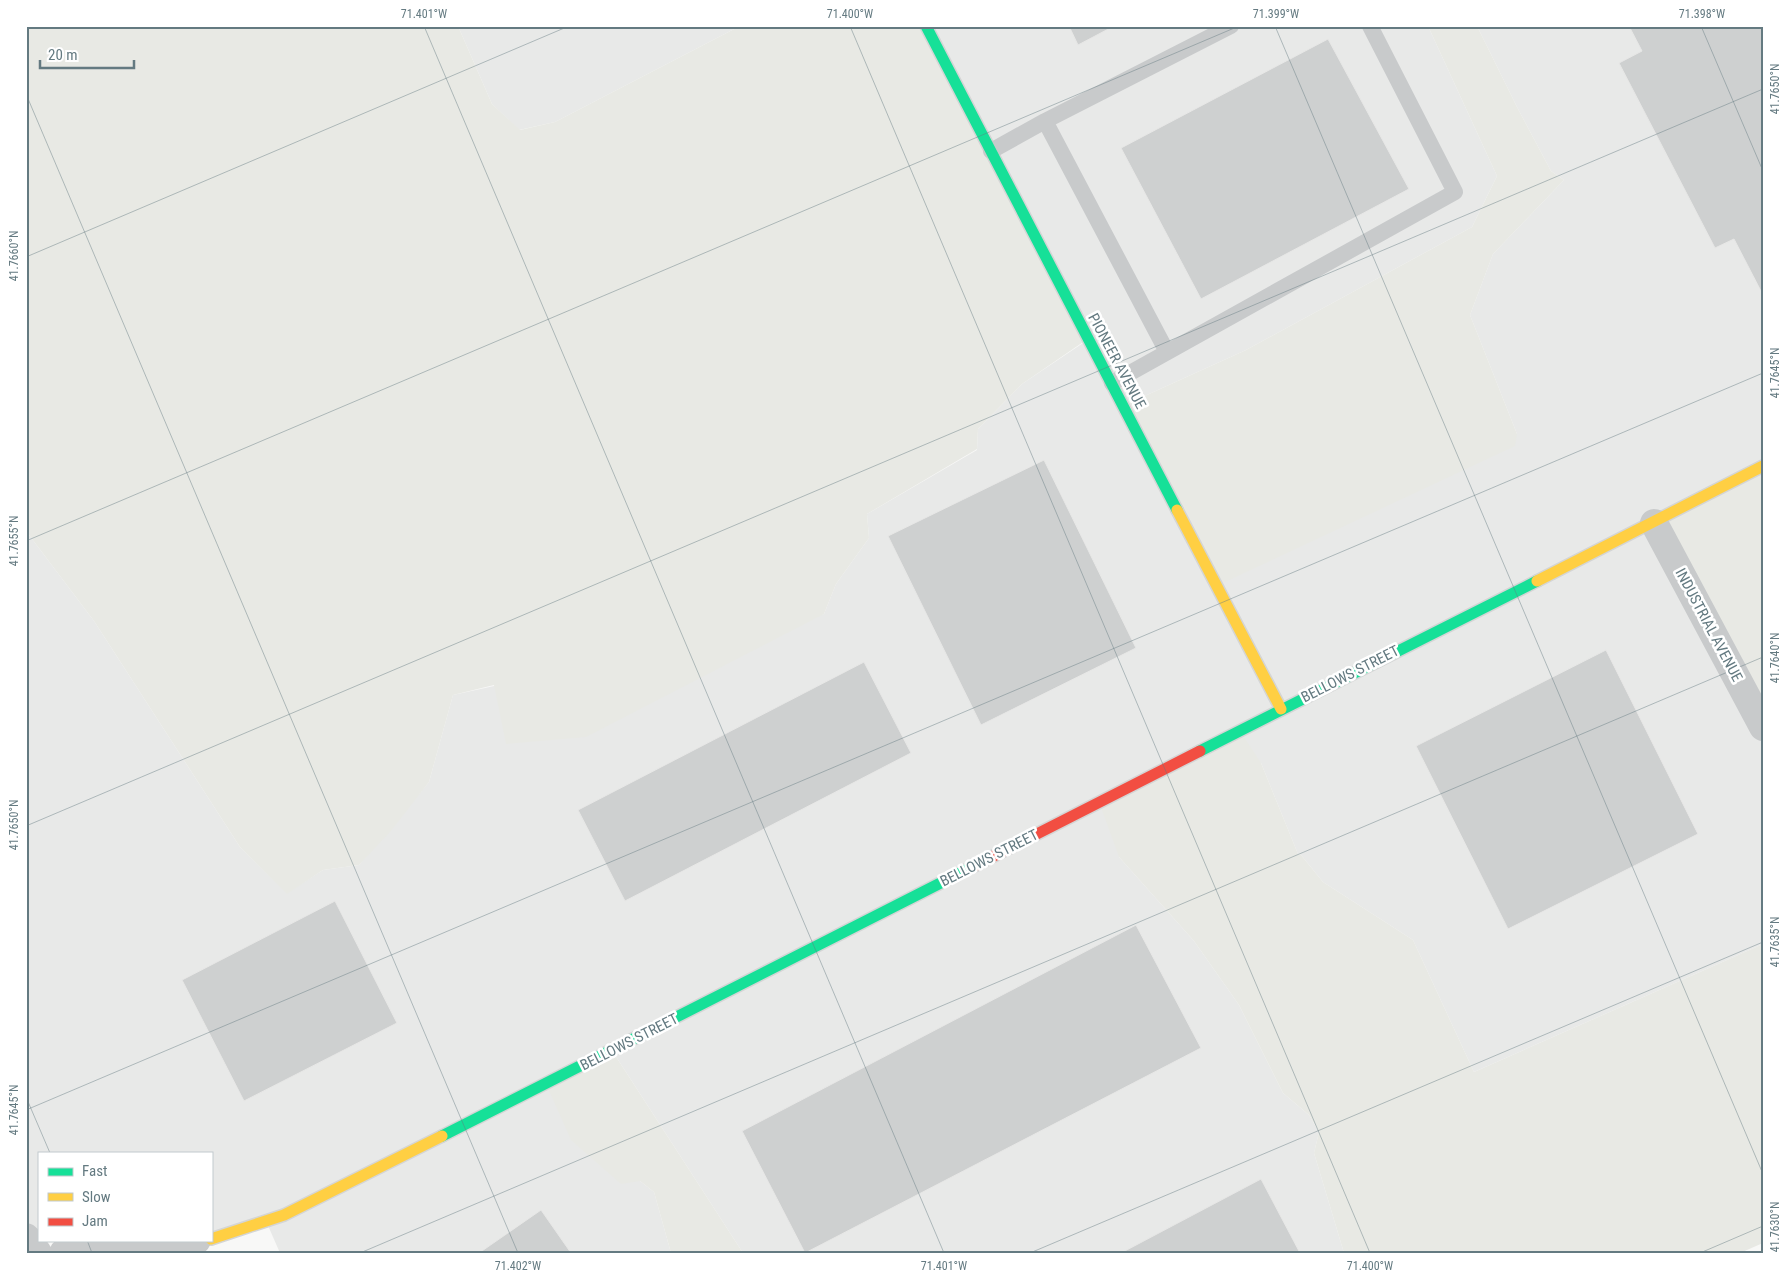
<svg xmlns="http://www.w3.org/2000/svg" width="1789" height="1279" font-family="'Roboto Condensed',sans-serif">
<rect width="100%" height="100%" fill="#f8f8f7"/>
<path fill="#e8e9e8" d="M458 26H740L555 122 519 130 492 104Z
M931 26H1428L1497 176 1472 227 1246 350 1127 404 1517 434 1470 315 1493 254 1564 180 1551 171 1517 107 1477 26H1763V944L1474 1072 1413 940 1323 882 1301 855 1298 854 1261 763 1119 857 1194 941 1239 1005 1283 1093 1309 1115 1319 1132 1314 1153 1344 1253H743L613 1052 640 1181 654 1192 671 1253H280L266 1221 211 1237V1153H39V1240H183L126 1243 30 1240 26 1242V531L94 621 240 847 287 893 323 870 359 865 429 782 453 695 824 614 836 584 869 538 867 514 977 450 978 429 1022 384 1089 339Z"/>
<path fill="#e8e9e4" d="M26 26H458L492 104 520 130 555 122 740 26H931L1089 338 1022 384 978 429 977 449 867 514 869 538 836 584 824 614 586 737 506 744 494 685 453 695 429 782 391 831 359 865 323 870 287 894 240 847 94 621 26 531Z
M1428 26H1477L1517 107 1551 171 1564 180 1493 254 1470 315 1517 434 1515 446 1223 583 1127 404 1246 350 1472 227 1497 176Z
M1763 461V726L1655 520Z
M1238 728 1261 763 1298 854 1301 855 1323 882 1413 940 1474 1072 1763 944V1243L1740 1253H1344L1314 1153 1319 1132 1309 1115 1283 1093 1239 1005 1194 941 1119 857 1099 802Z
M613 1052 743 1253H671L654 1192 640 1181 621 1184 571 1140 546 1084Z"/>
<path fill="#ced0d0" stroke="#e7e7e6" d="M1069 26H1114L1078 45Z
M1629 26H1763V295L1734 239 1715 248 1619 63 1642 51Z
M1328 39 1409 189 1201 299 1121 148Z
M1044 460 1136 648 981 725 888 536Z
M1606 650 1698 834 1508 929 1416 746Z
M864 662 911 753 625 901 578 810Z
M335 901 397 1023 244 1101 182 980Z
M1136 925 1201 1048 805 1253 742 1131Z
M1261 1179 1300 1253H1121Z
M541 1210 571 1253H479Z"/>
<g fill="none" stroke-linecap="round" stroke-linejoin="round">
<g stroke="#d4d5d5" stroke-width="14">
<path id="fast" d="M926 26 1177 510
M1200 751 1537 581
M442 1136 974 866"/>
</g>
<g stroke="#d4d5d5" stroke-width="14">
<path id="slow" d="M1177 510 1281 709
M1537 581 1763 466
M211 1239 284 1215 442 1136"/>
</g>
<g stroke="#d4d5d5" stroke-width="14">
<path id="jam" d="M974 866 1200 751"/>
</g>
<path stroke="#c8cacb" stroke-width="16" d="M1045 121 1167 352
M991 151 1045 121 1231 26
M1112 383 1455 192 1370 26"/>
<path stroke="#c8cacb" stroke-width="28" d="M1654 523 1763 727
M26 1237 38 1253
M63 1253 197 1240"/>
<use href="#fast" stroke="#16e098" stroke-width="11"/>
<use href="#slow" stroke="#ffcf43" stroke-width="11"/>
<use href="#jam" stroke="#f24e42" stroke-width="11"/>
</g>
<path fill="none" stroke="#647a81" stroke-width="1" stroke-opacity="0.45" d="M424 26 944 1253M850 26 1370 1253M1275 26 1763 1174M1701 26 1763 171M26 94 518 1253M26 257 569 26M26 541 1239 26M26 826 1763 89M26 1097 50 1153M26 1110 1763 373M87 1240 92 1253M360 1253 1763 657M1030 1253 1763 942M1700 1253 1763 1226"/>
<g text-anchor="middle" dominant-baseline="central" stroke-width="5" stroke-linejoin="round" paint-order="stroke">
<g font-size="15" fill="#647a81" stroke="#fff">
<text transform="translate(1117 361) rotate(62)">PIONEER AVENUE</text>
<text transform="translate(1709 625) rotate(62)">INDUSTRIAL AVENUE</text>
<text transform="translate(1350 674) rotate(-27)">BELLOWS STREET</text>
<text transform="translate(989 858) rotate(-27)">BELLOWS STREET</text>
<text transform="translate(629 1042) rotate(-27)">BELLOWS STREET</text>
</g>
</g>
<rect width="1789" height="1279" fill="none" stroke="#ffffff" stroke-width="55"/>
<rect x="38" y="1152" width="175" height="90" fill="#ffffff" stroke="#c1cacd"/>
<rect x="48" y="1168" width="25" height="8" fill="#16e098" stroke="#c1cacd"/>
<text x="82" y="1176" font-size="15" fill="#647a81">Fast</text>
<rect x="48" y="1193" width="25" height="8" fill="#ffcf43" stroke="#c1cacd"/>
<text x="82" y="1202" font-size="15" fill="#647a81">Slow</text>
<rect x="48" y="1218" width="25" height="8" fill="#f24e42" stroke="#c1cacd"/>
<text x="82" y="1226" font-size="15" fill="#647a81">Jam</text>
<path d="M40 60v8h94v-8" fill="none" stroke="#647a81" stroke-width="2.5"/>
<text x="48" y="60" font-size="15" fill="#647a81" stroke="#ffffff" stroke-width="4" paint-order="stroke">20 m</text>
<rect x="28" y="28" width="1734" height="1224" fill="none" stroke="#647a81" stroke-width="2"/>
<g font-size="12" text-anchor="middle" fill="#647a81">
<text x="424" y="18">71.401°W</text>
<text x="850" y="18">71.400°W</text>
<text x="1276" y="18">71.399°W</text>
<text x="1702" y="18">71.398°W</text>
<text transform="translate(1775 89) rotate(-90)" y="4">41.7650°N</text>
<text transform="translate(14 256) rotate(-90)" y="4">41.7660°N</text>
<text transform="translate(1775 373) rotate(-90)" y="4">41.7645°N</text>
<text transform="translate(14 541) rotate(-90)" y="4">41.7655°N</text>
<text transform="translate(1775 658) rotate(-90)" y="4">41.7640°N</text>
<text transform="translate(14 825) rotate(-90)" y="4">41.7650°N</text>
<text transform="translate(1775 942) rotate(-90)" y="4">41.7635°N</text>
<text transform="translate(14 1110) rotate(-90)" y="4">41.7645°N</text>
<text transform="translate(1775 1227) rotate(-90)" y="4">41.7630°N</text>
<text x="518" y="1270">71.402°W</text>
<text x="944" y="1270">71.401°W</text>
<text x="1370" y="1270">71.400°W</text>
</g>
</svg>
